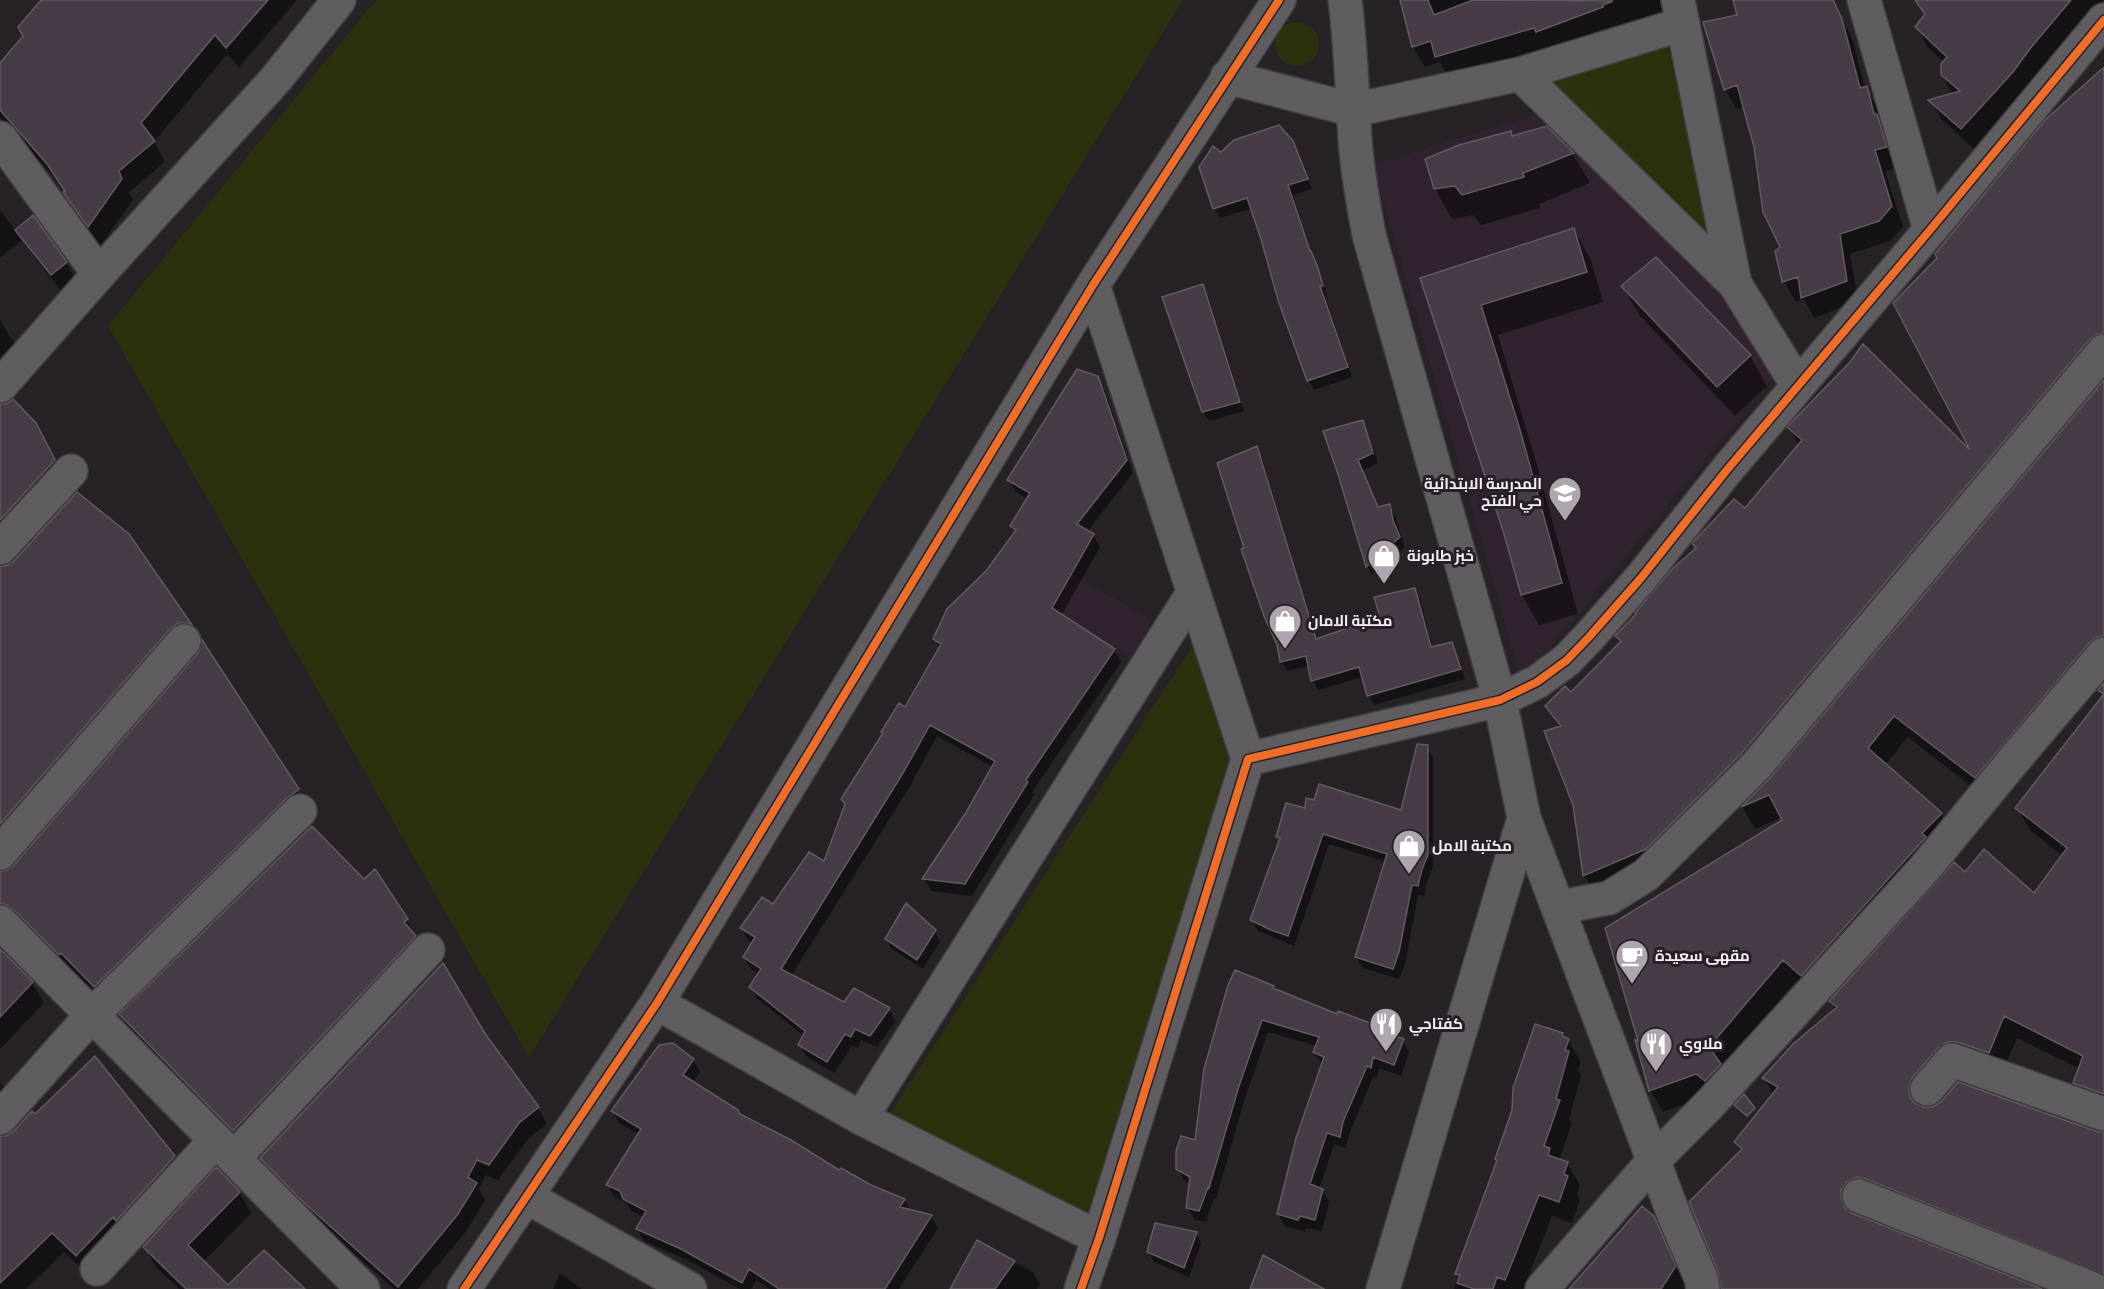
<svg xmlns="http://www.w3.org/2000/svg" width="2104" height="1289" font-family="'Crimson Pro',Cairo,serif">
<rect width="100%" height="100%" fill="#262226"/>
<path fill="#30232f" d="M1550 110 1745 320 1779 372 1529 673 1519 672 1373 165Z
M1071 572 1151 621 1149 629 1130 658 1051 608Z"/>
<path fill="#2b310d" d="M376 0H1183L529 1057 108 326Z
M1275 44a22 22 0 1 1 44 0a22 22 0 1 1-44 0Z
M1667 43 1719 254 1551 81Z
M1195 642 1236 758 1090 1215 886 1120Z"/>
<path fill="#0007" d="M43 0H297L239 67 227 54 154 142 165 162 129 192 133 200 100 246 76 213 60 184 0 117V65L25 37Z
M1401 0H1668L1672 14 1549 52 1547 48 1448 76 1440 62 1425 67 1413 47Z
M1735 0H1833L1853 41 1865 88 1878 108 1897 168 1885 171 1903 227 1890 241 1850 254 1858 301 1814 318 1804 299 1796 302 1784 281 1777 251 1782 247 1744 107 1737 109 1725 89 1738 16Z
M1916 0H2104L2087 22 2084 19 2041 70 2025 92 1974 149 1942 120 1931 101 1953 95 1942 75 1944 62 1928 48 1917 27 1925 16Z
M2104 64V360L1755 776 1597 897 1584 875 1575 805 1560 728 1547 706 1571 694 1621 643 1617 636 1745 510 1800 446 1789 428 1975 456 1939 258Z
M1546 128 1573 154 1590 183 1539 204 1540 208 1481 225 1473 215 1452 219 1435 189 1427 160 1510 132 1513 137Z
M1292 142 1312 189 1293 195 1312 255 1322 280 1327 295 1325 296 1352 377 1314 390 1308 380 1252 208 1220 218 1215 209 1201 167 1221 154Z
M0 210 16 231 33 217 66 263 78 284 64 295 22 240 0 258Z
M1574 230 1591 260 1603 302 1498 335 1537 465 1578 614 1539 625 1522 595 1506 534 1422 279Z
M1656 259 1750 356 1767 386 1735 416 1640 316 1623 287Z
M1202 286 1208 296 1244 411 1209 421 1203 412Z
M0 320 19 351 0 371Z
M1097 377 1104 389 1133 473 1087 532 1093 535 1100 547 1061 616 1114 650 1121 662 1032 792 1034 795 972 896 931 891 924 879 966 814 993 767 937 736 910 786 791 976 844 1004 889 1009 896 1021 877 1047 861 1040 858 1048 852 1046 834 1073 807 1057 800 1045 804 1036 758 999 751 987 759 974 751 969 744 957 753 943 748 940 741 928 774 906 825 863 846 806 842 799 906 709 940 648 935 639 1016 533 1012 526 1028 499 1016 492 1009 480Z
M2104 383V663L1988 799 1908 737 1885 765 1941 814 1954 836 1815 997 1796 981 1722 1068 1709 1095 1663 1112 1650 1090 1640 1043 1784 820 1782 817 1755 829 1743 808 1771 779Z
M0 406 46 443 65 480 0 550Z
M1362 422 1367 432 1378 463 1362 471 1379 508 1389 506 1395 516 1405 547 1372 575 1367 566 1339 470Z
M1256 448 1262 458 1317 640 1381 618 1414 590 1420 600 1433 648 1452 644 1457 654 1465 679 1374 705 1369 695 1363 677 1318 690 1313 680 1310 666 1287 671 1282 662 1278 644 1246 549Z
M128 535 200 641 0 855V568Z
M203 644 308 809 105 1005 72 970 70 972 0 906V873L7 872 15 866 200 654Z
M2104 685V1111L2088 1105 2075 1083 2080 1069 2017 1038 2001 1075 1971 1064 1925 1099 1921 1108 2104 1134V1287L1860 1203 1853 1215 2038 1289H1722L1741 1152 1736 1142 1774 1095 1764 1078 1836 1010 1831 1001 1966 874 2035 896 2063 856 2030 830 2017 808 2104 696 2100 690Z
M1427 747 1433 758V867L1427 881 1424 896 1418 895 1405 964 1399 979 1363 968 1356 957 1386 862 1329 844 1294 946 1258 931 1252 920 1280 842 1277 837 1306 810 1402 812Z
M364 881 406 919 418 940 246 1150 133 1035 121 1015Z
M935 931 940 941 923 969 892 949 886 939Z
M0 951 32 983 44 1003 0 1049Z
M1273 987 1276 991 1338 1016 1385 1030 1387 1035 1403 1041 1409 1052 1401 1076 1379 1068 1377 1078 1373 1077 1349 1134 1346 1148 1334 1144 1319 1189 1322 1190 1329 1202 1322 1231 1306 1228 1305 1232 1285 1226 1278 1214 1323 1065 1314 1052 1317 1046 1268 1032 1245 1098 1216 1199 1214 1198 1206 1222 1195 1220 1188 1208 1191 1184 1185 1181 1178 1169 1196 1142Z
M1562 1034 1568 1040 1581 1062 1578 1070 1581 1075 1569 1119 1572 1123 1559 1160 1567 1163 1580 1185 1577 1195 1580 1199 1572 1223 1552 1216 1523 1289H1454L1458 1276 1456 1273Z
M485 1035 538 1108 547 1124 528 1139 498 1180 486 1175 479 1189 485 1200 467 1230 418 1289H394L313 1217 271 1174 262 1158Z
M95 1058 174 1157 186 1177 88 1275 64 1252 26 1289H0V1138L7 1137 35 1116Z
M693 1060 700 1072 692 1083 740 1116 840 1172 904 1200 911 1211 931 1217 938 1228 899 1289H770L756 1280 751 1289H740L689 1261 644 1241 637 1229 644 1217 631 1211 626 1202 614 1197 608 1185 639 1134 619 1123 612 1111Z
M0 1082 15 1106 0 1123Z
M239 1192 251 1213 203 1262 209 1289H179L156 1267 145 1247Z
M1653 1217 1667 1240 1686 1289H1571Z
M1196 1233 1201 1243 1189 1277 1154 1262 1148 1252Z
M977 1242 1033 1272 1040 1284 1037 1289H952Z
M560 1273 582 1289H553Z"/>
<path fill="#463b46" stroke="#5f5b5f" stroke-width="1.5" d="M41 0H268L226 48 215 35 141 123 155 141 119 171 122 179 88 227 63 192 65 191 47 164 0 110V63L23 36 18 27Z
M1400 0H1428L1434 15 1473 0 1613 1 1603 5V7L1536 32 1534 28 1435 57 1431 41 1412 47Z
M1733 0H1833L1842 19 1860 88 1867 86 1874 114H1877L1887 147 1875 150 1892 206 1879 221 1840 234 1847 281 1801 298 1798 277 1782 282 1775 251 1780 247 1763 212 1754 147 1737 85 1724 90 1703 22 1737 15Z
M1915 0H2071L2029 50 2013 72 1961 129 1928 100 1960 91 1941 75V64L1947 57 1915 27 1925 14Z
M2104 67V333L2097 334 2090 339 1742 753 1646 849 1583 876 1573 805 1544 731 1561 726 1545 706 1565 686 1571 692 1621 641 1615 636 1636 614 1635 613 1672 569 1696 548 1692 543 1734 499 1745 508 1802 440 1787 427 1850 362 1863 344 1970 450 1893 303 1937 258 1935 254 2045 120Z
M1279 125 1293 141 1308 179 1288 185 1310 251H1311L1318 268 1323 286H1320L1348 367 1307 381 1278 300 1261 239 1247 198 1213 209 1199 167 1213 146 1221 152 1234 140Z
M1547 126 1574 153 1523 173 1524 177 1462 195 1455 186 1434 189 1425 159 1459 145 1511 131 1512 136Z
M33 215 67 262 51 275 15 230Z
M1574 228 1587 272 1481 305 1521 433 1562 583 1521 595 1504 534 1420 278Z
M1656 257 1751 355 1717 387 1621 286Z
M1203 284 1240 402 1202 412 1162 297Z
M1077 369 1098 376 1127 460 1077 524 1094 534 1052 608 1115 649 1026 780 1028 782 965 884 922 879 965 814 995 761 930 725 903 773 781 969 844 1002 854 988 890 1008 870 1036 855 1029 851 1037 845 1034 827 1062 798 1045 805 1031 749 987 761 969 743 957 755 937 740 928 762 897 773 904 809 852 824 861 845 804 841 799 883 733 881 732 899 703 905 707 941 644 933 639 947 609 986 571 1016 530 1010 526 1030 493 1007 480Z
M2104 380V636L2097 637 2090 642 1975 778 1894 716 1868 748 1942 813 1922 833 1926 837 1801 976 1783 960 1709 1047 1721 1064 1705 1081 1696 1074 1649 1091 1635 1040 1638 1041 1605 928 1782 820 1769 795 1741 807 1770 778Z
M13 399 36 423 55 460 0 520V404H6Z
M1363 420 1373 453 1358 460 1378 507 1390 504 1393 520 1400 537 1366 567 1337 471 1323 431Z
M1257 446 1316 639 1380 617 1374 597 1415 588 1431 647 1452 642 1461 669 1367 696 1359 667 1311 681 1306 656 1280 662 1277 645 1264 616 1241 549 1244 548 1217 463Z
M77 492 129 534 192 625 187 623H178L170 629 0 824V566H6L14 561Z
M202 640 299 789 287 798 94 987 61 953 59 955 13 909 5 904H0V871L7 870 14 865 198 653Z
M2104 683V1094L2073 1083 2083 1056 2004 1016 1989 1053 1958 1042H1947L1938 1048 1913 1077 1909 1086V1095L1914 1103 1923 1107H1933L1941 1102 1958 1082 2098 1132H2104V1275L1866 1179 1857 1177 1847 1182 1841 1190V1199L1845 1208 1852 1213 2042 1289H1721L1718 1271 1689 1202 1742 1149 1734 1142 1778 1087 1762 1078 1793 1044 1837 1007 1829 1001 1954 862 1965 872 1984 849 2034 893 2067 848 2015 808 2104 694 2098 690Z
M1417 744 1428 745V855L1422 869 1418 886 1412 885 1399 952 1393 969 1355 957 1387 854 1323 834 1288 936 1271 930 1250 920 1280 838 1276 837 1286 803 1305 808 1306 798 1314 800 1319 784 1401 810Z
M312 826 364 879 375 869 408 919 404 922 416 936 233 1131 119 1014Z
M906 903 936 930 917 960 885 939Z
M0 949 33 982 0 1017Z
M443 963 486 1035 539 1107 519 1123 489 1165 477 1160 468 1177 477 1183 458 1214 398 1287 302 1201 260 1158Z
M1235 970 1274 986 1273 988 1337 1014 1338 1011 1386 1029V1033L1404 1039 1394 1065 1373 1057 1371 1068 1367 1066 1343 1122 1340 1137 1327 1133 1310 1184 1323 1189 1315 1220 1300 1216 1298 1220 1277 1214 1296 1138 1324 1057 1313 1052 1319 1037 1262 1020 1239 1086 1209 1188 1208 1187 1199 1211 1186 1208 1190 1177 1176 1169V1151L1181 1136 1195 1140 1204 1069 1228 985Z
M1535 1024 1563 1033 1562 1036 1569 1039 1565 1050 1569 1051 1556 1099 1560 1100 1544 1146 1550 1148 1548 1155 1568 1162 1564 1174 1568 1176 1559 1202 1539 1195 1505 1280 1497 1277 1493 1289H1474L1457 1283 1460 1275 1455 1274 1497 1160 1495 1159 1512 1110 1513 1088Z
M673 1043 694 1059 683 1075 738 1110 740 1114 791 1140 839 1170 841 1168 871 1185 905 1199 900 1207 932 1215 885 1289H779L749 1269 742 1283 681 1249 636 1229 646 1211 623 1199 620 1191 606 1185 641 1129 611 1111 659 1045Z
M95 1056 175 1156 116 1221 113 1217 76 1256 52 1233 0 1283V1136H6L14 1131 32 1111 35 1114Z
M1744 1094 1755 1108 1747 1116 1734 1105Z
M216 1167 240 1192 188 1245 228 1285 264 1250 305 1289H186L143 1247Z
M1642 1206 1654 1216 1676 1266 1661 1289H1569Z
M1155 1223 1197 1232 1184 1268 1147 1252Z
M977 1240 1015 1261 995 1289H950Z
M1263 1255 1324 1289H1250Z"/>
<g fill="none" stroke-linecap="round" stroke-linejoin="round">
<g stroke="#413d41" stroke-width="36">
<path id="minor" d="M1345 0C1351 46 1352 93 1355 139 1357 171 1363 203 1369 235L1500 700 1524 818 1674 1215 1701 1278 1703 1289
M1678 0 1735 284 1798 386
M1864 0 1930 230
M1520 74 1735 284
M1227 77 1354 110 1520 74 1683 24
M0 138 99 274
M1093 285 1248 759
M0 386 99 274 276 79 339 0
M0 548 71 471
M0 853 184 641
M1559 907 1609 898 1646 875 1756 766 2104 351
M0 922 363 1289
M657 1003 861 1118 1099 1238
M1927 1089 1952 1060 2104 1114
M0 1118 92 1015 300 811
M861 1118 1193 593
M234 1158 428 950
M1859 1196 2093 1289
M527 1197 690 1289
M97 1269 216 1140
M464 1289 657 1003 1093 285 1279 0
M1081 1289 1099 1238 1248 759 1500 700 1537 682 1567 660 1589 637 1641 578 1726 471 1930 230 2104 20
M1383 1289 1524 818
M1542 1289 1654 1160 1709 1105 1925 868 2013 761 2104 654"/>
</g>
<use href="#minor" stroke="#605d60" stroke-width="33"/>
<g stroke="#282028" stroke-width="11">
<path id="cycleway" d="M464 1289 657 1003 1093 285 1279 0
M1081 1289 1099 1238 1248 759 1500 700 1537 682 1567 660 1589 637 1641 578 1726 471 1930 230 2104 20"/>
</g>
<use href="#cycleway" stroke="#ee6e29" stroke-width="8"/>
</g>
<defs>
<g id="school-pin" transform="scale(1.725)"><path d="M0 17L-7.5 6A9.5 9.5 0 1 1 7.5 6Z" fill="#ada7ad" stroke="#282028"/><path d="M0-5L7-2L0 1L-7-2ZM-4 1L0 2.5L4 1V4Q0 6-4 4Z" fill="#fff"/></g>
<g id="shop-pin" transform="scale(1.725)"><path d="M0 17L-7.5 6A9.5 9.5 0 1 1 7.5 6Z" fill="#ada7ad" stroke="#282028"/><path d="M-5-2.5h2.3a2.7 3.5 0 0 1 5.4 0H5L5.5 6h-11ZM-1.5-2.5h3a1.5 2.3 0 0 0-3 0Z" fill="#fff"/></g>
<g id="cafe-pin" transform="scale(1.725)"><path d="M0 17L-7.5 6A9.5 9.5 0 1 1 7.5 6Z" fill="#ada7ad" stroke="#282028"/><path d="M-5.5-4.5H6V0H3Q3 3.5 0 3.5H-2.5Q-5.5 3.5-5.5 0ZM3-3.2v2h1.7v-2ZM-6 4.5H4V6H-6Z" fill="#fff"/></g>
<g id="restaurant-pin" transform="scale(1.725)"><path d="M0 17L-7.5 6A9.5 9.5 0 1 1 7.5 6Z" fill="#ada7ad" stroke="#282028"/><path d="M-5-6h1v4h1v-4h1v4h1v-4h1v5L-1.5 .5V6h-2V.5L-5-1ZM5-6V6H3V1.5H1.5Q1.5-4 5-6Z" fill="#fff"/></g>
</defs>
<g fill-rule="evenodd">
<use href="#school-pin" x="1565" y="493"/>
<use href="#shop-pin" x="1384" y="556"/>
<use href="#shop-pin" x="1285" y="621"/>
<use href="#shop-pin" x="1409" y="846"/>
<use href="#cafe-pin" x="1632" y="956"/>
<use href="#restaurant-pin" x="1386" y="1024"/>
<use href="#restaurant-pin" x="1656" y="1044"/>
</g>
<g text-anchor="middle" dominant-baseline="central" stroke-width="6" stroke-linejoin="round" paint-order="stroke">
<g font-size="15" font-weight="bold" fill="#f5eff5" stroke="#282028" text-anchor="start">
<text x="1542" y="484" text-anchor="end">المدرسة الابتدائية<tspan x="1542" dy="17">حي الفتح</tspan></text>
<text x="1407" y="556">خبز طابونة</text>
<text x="1308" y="621">مكتبة الامان</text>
<text x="1432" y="846">مكتبة الامل</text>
<text x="1655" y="956">مقهى سعيدة</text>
<text x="1409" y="1024">كفتاجي</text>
<text x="1679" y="1044">ملاوي</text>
</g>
</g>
</svg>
